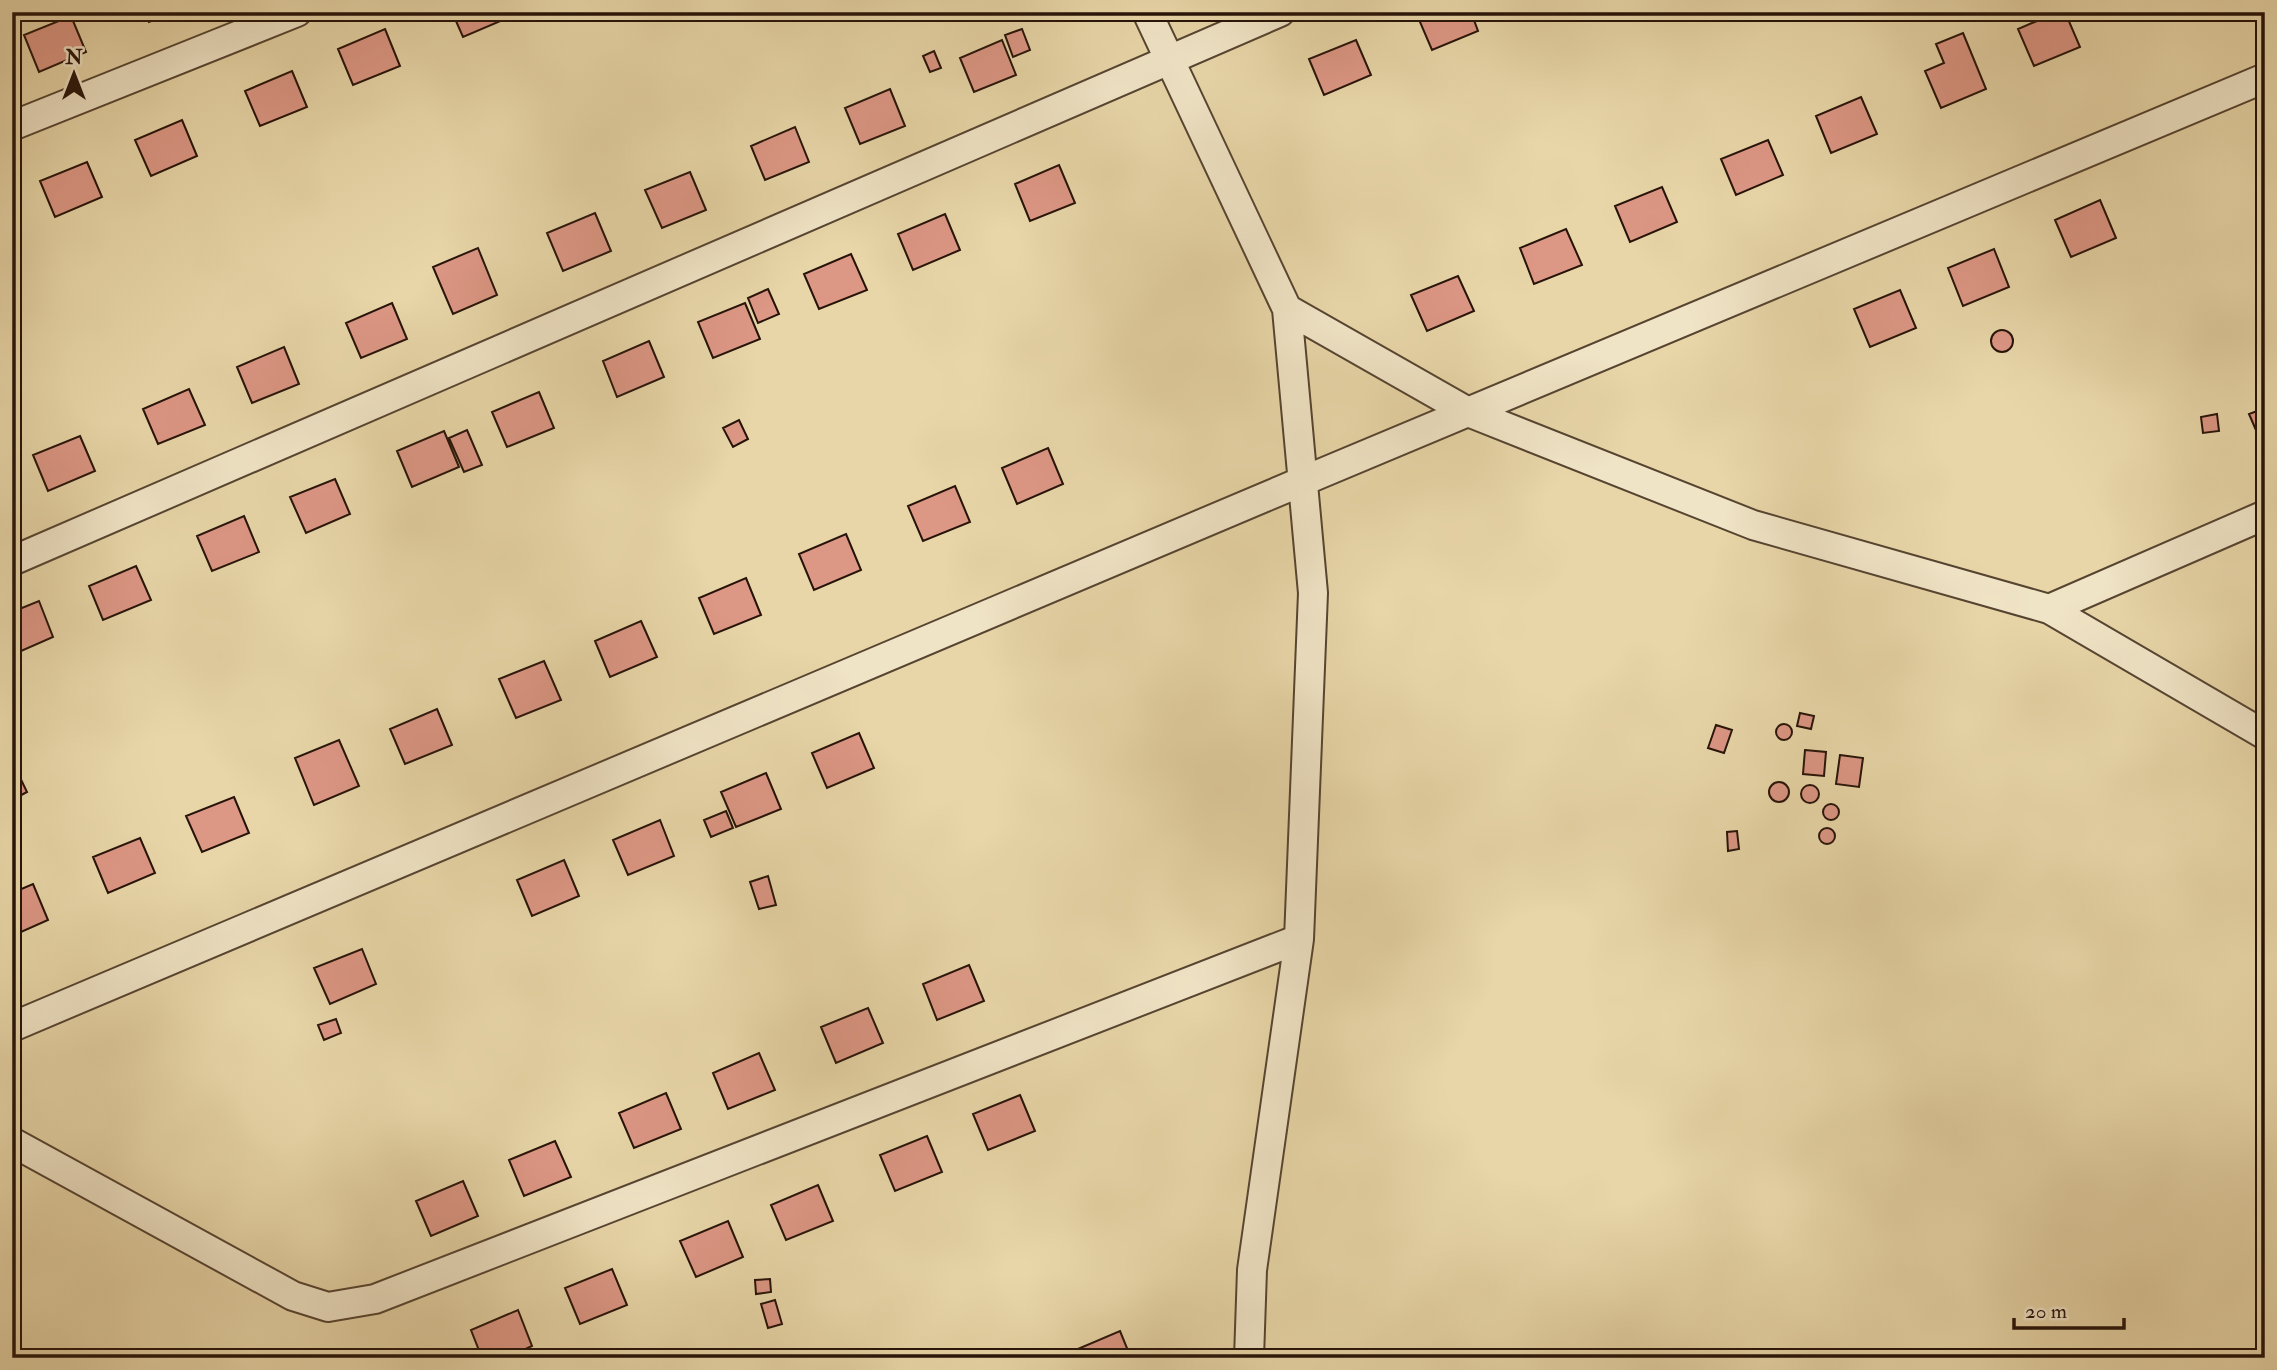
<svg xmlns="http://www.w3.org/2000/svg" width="2277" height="1370" font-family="'IM FELL Double Pica',serif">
<rect width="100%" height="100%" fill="#e8d6a8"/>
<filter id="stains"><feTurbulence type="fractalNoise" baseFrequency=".00286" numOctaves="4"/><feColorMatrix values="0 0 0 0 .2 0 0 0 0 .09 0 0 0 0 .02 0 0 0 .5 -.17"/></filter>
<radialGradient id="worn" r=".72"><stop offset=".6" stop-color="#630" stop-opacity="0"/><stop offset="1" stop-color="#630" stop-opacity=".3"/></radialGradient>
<path fill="#dd9785" stroke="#261309" stroke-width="2" d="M145 12H173L149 22Z
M452 12H508L510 17 463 37Z
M1422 12H1471L1478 31 1432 50 1417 15Z
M2058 12H2065L2080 47 2034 66 2018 29Z
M71 16 86 52 39 72 24 35Z
M385 29 400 66 353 85 338 49Z
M1022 29 1030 50 1013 57 1005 35Z
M1963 33 1986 89 1941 108 1925 71 1944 63 1936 44Z
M1002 40 1016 75 974 92 960 58Z
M1356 40 1371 75 1324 95 1309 59Z
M934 51 941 68 930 72 923 56Z
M292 71 307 107 260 126 245 91Z
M890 89 905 126 860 144 845 108Z
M1861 97 1877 134 1831 153 1816 116Z
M182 120 197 156 151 176 135 140Z
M795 127 809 162 765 180 751 146Z
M1768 140 1783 175 1736 195 1721 159Z
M87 162 102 197 55 217 40 181Z
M1059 165 1075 203 1030 221 1015 184Z
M690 172 706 210 662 228 645 190Z
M1662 187 1677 222 1630 242 1615 206Z
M2100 200 2116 238 2071 257 2055 220Z
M595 213 611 251 563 271 547 233Z
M945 214 960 250 913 270 898 234Z
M1566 229 1582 265 1534 284 1520 248Z
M478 248 497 295 453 314 433 267Z
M1994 249 2009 287 1963 306 1948 268Z
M851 254 867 290 819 309 804 274Z
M1458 276 1474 311 1427 331 1411 295Z
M768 289 779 314 758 323 748 298Z
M1900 290 1916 328 1870 347 1854 309Z
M392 303 407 339 361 358 346 323Z
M745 303 760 339 713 358 698 322Z
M1991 341a11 11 0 1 1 22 0a11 11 0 1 1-22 0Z
M649 341 664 377 617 397 603 361Z
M284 347 299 384 252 403 237 367Z
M189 389 205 425 158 444 143 409Z
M539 392 554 428 507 447 492 412Z
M2265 408V451L2249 414Z
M2217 414 2219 431 2203 433 2201 417Z
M739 420 748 439 733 447 723 428Z
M467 430 482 465 464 472 449 438Z
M444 431 459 467 412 487 397 451Z
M80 436 95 471 48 491 33 455Z
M1048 448 1063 484 1017 504 1002 468Z
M335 479 350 514 306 533 290 497Z
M955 486 970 522 923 541 908 506Z
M244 516 259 552 212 571 197 536Z
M846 534 861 570 814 590 799 554Z
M136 566 151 600 103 620 89 586Z
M746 578 761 615 714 634 699 598Z
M39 601 53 637 12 655V612Z
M641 621 657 657 610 677 595 641Z
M544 661 561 700 516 718 499 679Z
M437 709 452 745 405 764 390 729Z
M1800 713 1814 716 1811 729 1797 726Z
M1776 732a8 8 0 1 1 16 0a8 8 0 1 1-16 0Z
M1716 725 1732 730 1724 753 1708 748Z
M859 733 874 768 827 788 812 753Z
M339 740 359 786 314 805 295 758Z
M1805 750 1826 752 1824 776 1803 774Z
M1840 755 1863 758 1859 787 1836 784Z
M16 769 27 792 12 800V771Z
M766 773 781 809 736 827 721 792Z
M1769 792a10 10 0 1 1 20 0a10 10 0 1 1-20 0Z
M1801 794a9 9 0 1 1 18 0a9 9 0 1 1-18 0Z
M234 797 249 833 202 852 186 816Z
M1823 812a8 8 0 1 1 16 0a8 8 0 1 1-16 0Z
M726 811 733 828 711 837 704 820Z
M660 820 674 856 628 875 613 840Z
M1819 836a8 8 0 1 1 16 0a8 8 0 1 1-16 0Z
M1737 831 1739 849 1728 851 1727 832Z
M140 838 155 873 108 893 93 857Z
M564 860 579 896 532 916 517 880Z
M768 876 776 905 759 909 750 882Z
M33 884 48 920 12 936V893Z
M362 949 376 984 330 1004 314 968Z
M969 965 984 1001 937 1020 923 984Z
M868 1008 883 1043 836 1063 821 1027Z
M336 1019 341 1033 324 1040 318 1025Z
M759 1053 775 1090 728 1109 713 1073Z
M666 1093 681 1129 634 1148 619 1113Z
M1020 1095 1035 1131 988 1150 973 1114Z
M927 1136 942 1172 895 1191 880 1155Z
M555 1141 571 1177 524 1196 509 1160Z
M463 1181 478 1216 431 1236 416 1201Z
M818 1185 833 1221 786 1240 771 1205Z
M728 1221 743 1257 696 1277 680 1241Z
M612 1269 627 1305 580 1324 565 1288Z
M770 1279 771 1292 756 1294 755 1280Z
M775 1300 782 1324 768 1328 761 1304Z
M518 1310 532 1346 506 1358H482L471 1330Z
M1120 1331 1131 1358H1076L1073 1351Z"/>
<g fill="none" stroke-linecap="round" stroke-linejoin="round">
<g stroke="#564431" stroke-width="32">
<path id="street" d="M1147 12 1287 309 1313 593 1299 939 1252 1270 1249 1358
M12 126 297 12
M1287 309 1468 412 1753 525 2049 609 2265 735
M12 561 1280 12
M2049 609 2265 515
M12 1027 1303 481 2265 78
M12 1142 293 1296 328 1307 375 1299 1299 939"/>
</g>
<use href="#street" stroke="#f0e4c6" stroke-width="28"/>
</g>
<rect width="2277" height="1370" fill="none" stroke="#e8d6a8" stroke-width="42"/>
<rect x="14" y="14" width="2249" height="1342" fill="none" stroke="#261309" stroke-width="3.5"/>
<rect x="21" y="21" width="2235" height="1328" fill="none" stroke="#261309" stroke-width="2"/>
<g transform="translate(74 74)" stroke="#f0e4c6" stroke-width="5" paint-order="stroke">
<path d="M0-5L12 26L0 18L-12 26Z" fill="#261309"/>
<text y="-10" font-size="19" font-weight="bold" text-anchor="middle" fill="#261309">N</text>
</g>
<path d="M2014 1318v10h110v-10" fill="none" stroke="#261309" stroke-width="3.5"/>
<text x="2025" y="1318" font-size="21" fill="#261309" stroke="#f0e4c6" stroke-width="5" paint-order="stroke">20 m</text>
<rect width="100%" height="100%" filter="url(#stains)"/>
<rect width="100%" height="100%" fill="url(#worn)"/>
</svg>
